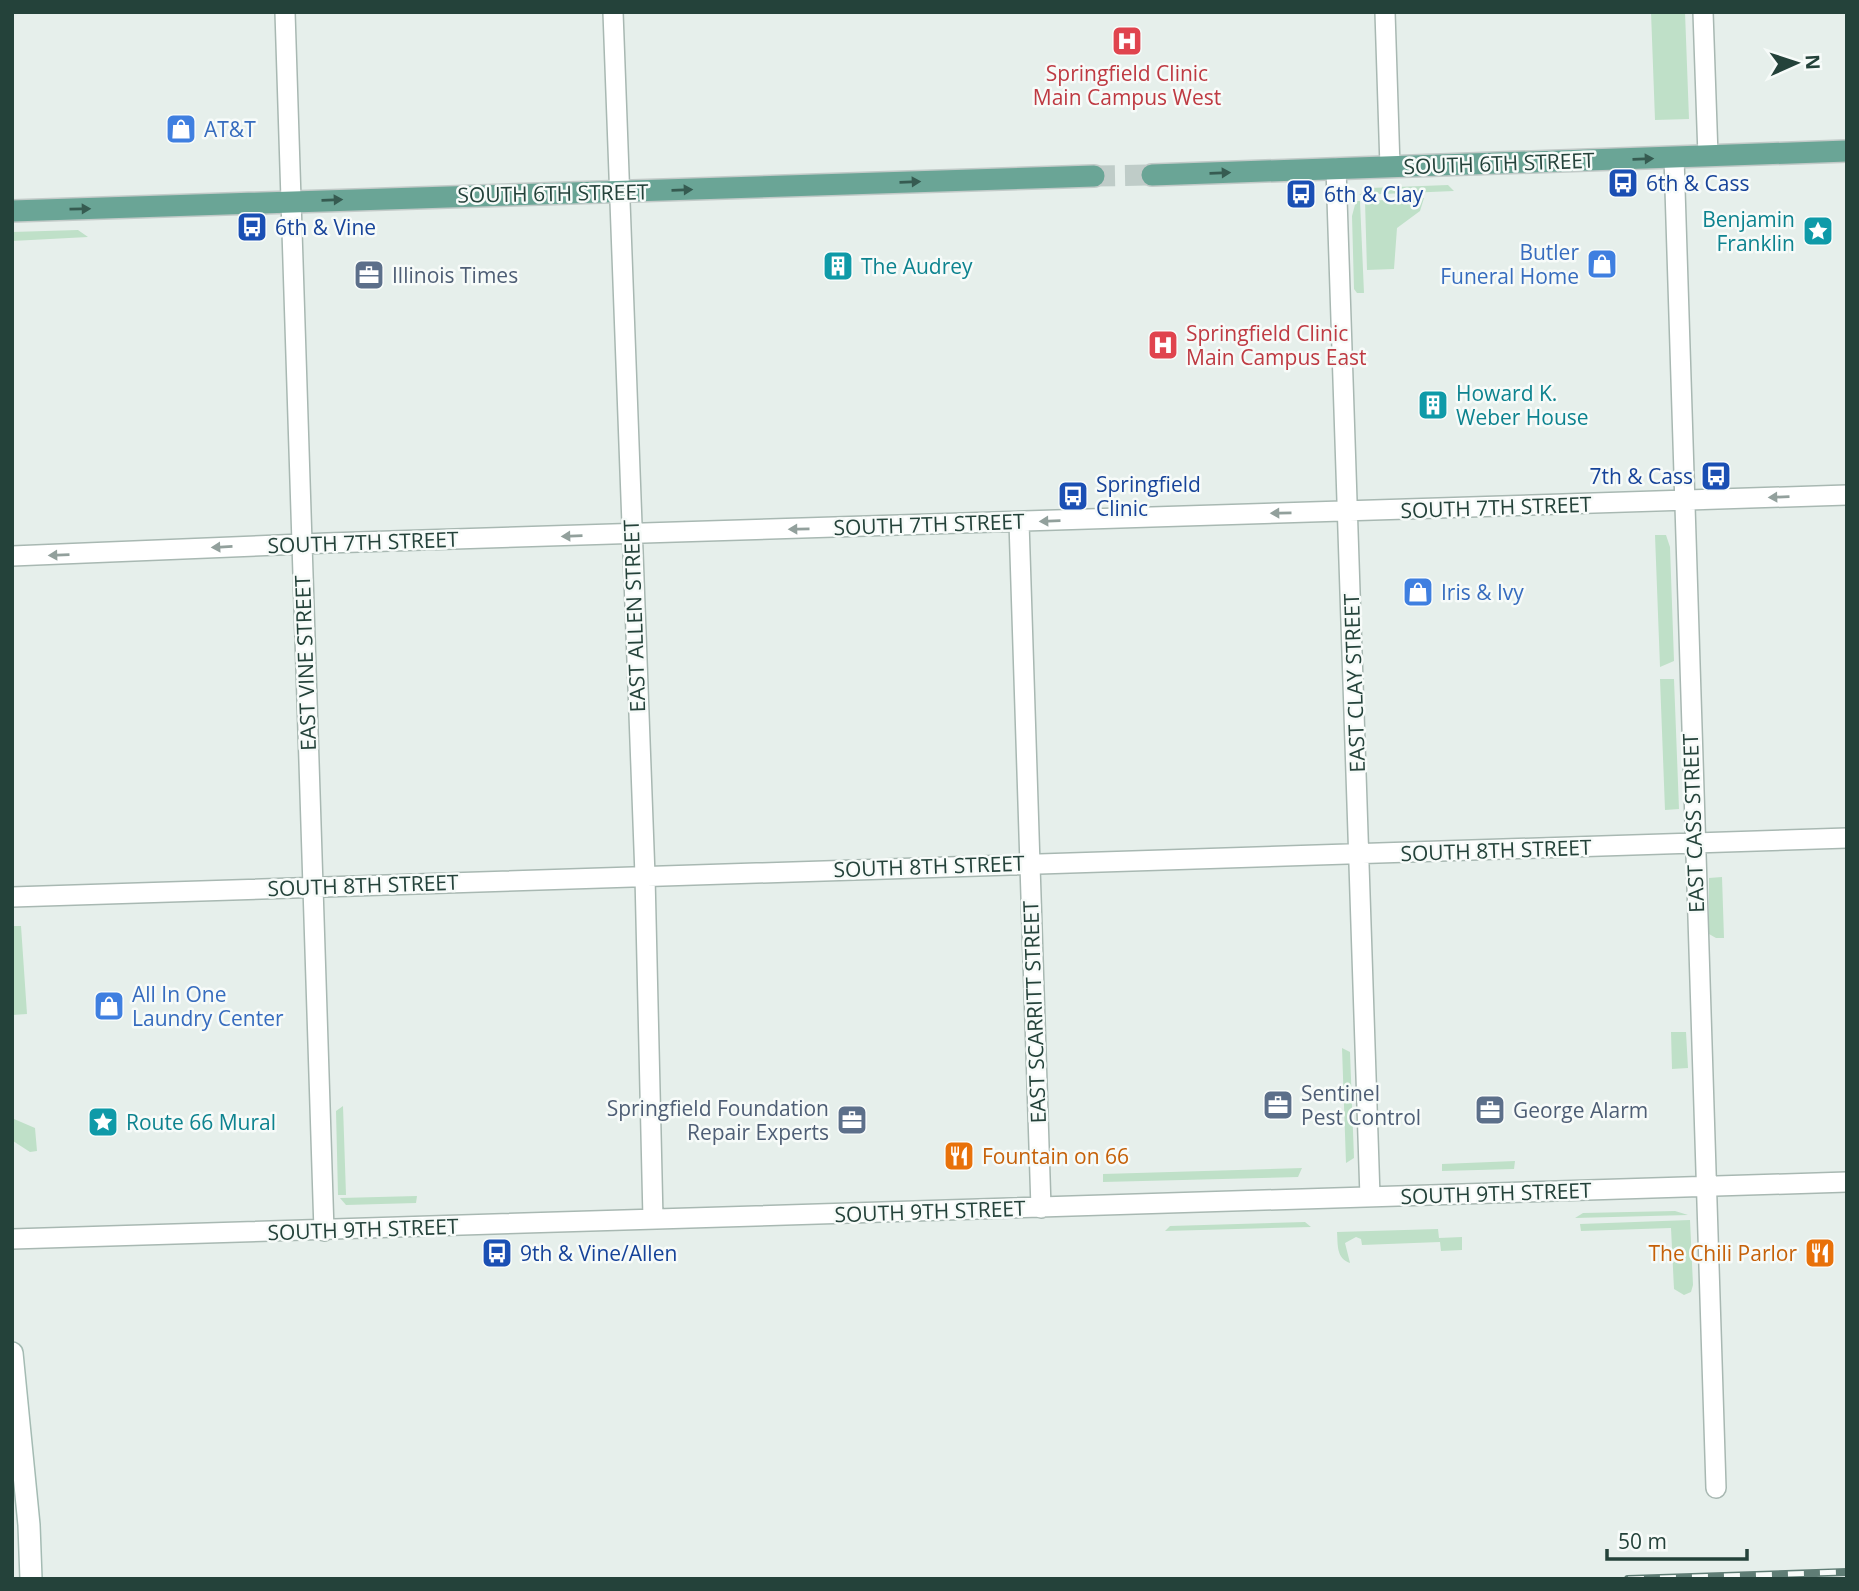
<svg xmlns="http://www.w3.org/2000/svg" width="1859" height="1591" font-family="'Open Sans',sans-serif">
<rect width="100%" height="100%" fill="#e6efeb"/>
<path fill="#bfe0c8" d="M1651 12H1685L1689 119 1655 120Z
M1448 185 1454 191 1359 195 1370 188Z
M1424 198 1420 211 1397 228 1394 269 1367 270 1365 201Z
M1356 201H1360L1364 293H1357L1354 289 1352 216Z
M78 230 88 237 12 241V232Z
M1655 535H1666L1670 547 1674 661 1660 667Z
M1660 679H1674L1679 809 1665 810Z
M1722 877 1724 938H1716L1709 934V878Z
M12 926H21L27 1014 12 1015Z
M1671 1032H1686L1688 1068 1672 1069Z
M1342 1048 1350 1052 1354 1158 1346 1163Z
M343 1106 346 1195H338L336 1111Z
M14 1119 35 1128 37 1151 30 1152 13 1141Z
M1515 1161 1514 1169 1442 1171V1164Z
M1302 1168 1298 1177 1103 1182V1174Z
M417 1196 416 1203 346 1205 340 1198Z
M1675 1211 1688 1215 1575 1218 1583 1213Z
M1690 1220 1693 1285 1691 1292 1684 1295 1674 1289 1671 1228 1581 1231 1580 1224Z
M1305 1222 1311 1227 1165 1231 1170 1226Z
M1438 1229 1439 1238 1462 1237V1250L1441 1251 1440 1242 1362 1245 1361 1239 1356 1237 1345 1243 1350 1263C1336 1258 1338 1245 1337 1232Z"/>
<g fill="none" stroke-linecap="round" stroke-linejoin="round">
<path stroke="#bfccc8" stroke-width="21" stroke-dasharray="21 10" stroke-linecap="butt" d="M1094 176 1152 175"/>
<g stroke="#a8b8b2" stroke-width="22">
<path id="street" d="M285 12 324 1231
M613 12 645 876 653 1219
M1385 12 1390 167
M1703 12 1708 156
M1674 157 1716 1488
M1336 168 1370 1197
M1019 522 1041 1208
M12 556 327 543 1847 495
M12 897 1847 838
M12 1239 1847 1182"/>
</g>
<g stroke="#a4bbb3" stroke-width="24">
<path id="secondary" d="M12 1353 29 1525 31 1579"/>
</g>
<g stroke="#c2cac8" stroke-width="24">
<path id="primary" d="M1152 175 1847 151
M12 211 1094 176"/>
</g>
<use href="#street" stroke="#fff" stroke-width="19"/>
<use href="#secondary" stroke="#fff" stroke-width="21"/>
<use href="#primary" stroke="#6aa596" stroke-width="21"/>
<g stroke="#5f7d75" stroke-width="8">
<path id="rail" d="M1628 1579 1847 1572"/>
</g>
<use href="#rail" stroke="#f7fbf9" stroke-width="5" stroke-dasharray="16" stroke-linecap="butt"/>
</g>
<defs><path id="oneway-solid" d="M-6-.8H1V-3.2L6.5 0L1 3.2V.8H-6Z" transform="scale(1.75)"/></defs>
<g fill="#365b51">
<use href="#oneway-solid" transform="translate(1643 159) rotate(-2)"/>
<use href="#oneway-solid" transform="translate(1220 173) rotate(-2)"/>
<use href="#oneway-solid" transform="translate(910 182) rotate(-2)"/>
<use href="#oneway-solid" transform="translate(682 190) rotate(-2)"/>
<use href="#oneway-solid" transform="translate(332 200) rotate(-2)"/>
<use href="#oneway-solid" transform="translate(80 209) rotate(-1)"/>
</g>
<g fill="#92a09c">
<use href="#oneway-solid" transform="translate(1779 497) rotate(178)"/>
<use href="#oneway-solid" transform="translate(1281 513) rotate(179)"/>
<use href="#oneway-solid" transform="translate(1050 521) rotate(178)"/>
<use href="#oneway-solid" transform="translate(799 529) rotate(179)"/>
<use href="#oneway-solid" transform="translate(572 536) rotate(178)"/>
<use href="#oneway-solid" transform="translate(222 547) rotate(177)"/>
<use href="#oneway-solid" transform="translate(59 555) rotate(178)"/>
</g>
<defs>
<g id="hospital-square" transform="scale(1.575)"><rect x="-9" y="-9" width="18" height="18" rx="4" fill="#e0444e" stroke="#f7fbf9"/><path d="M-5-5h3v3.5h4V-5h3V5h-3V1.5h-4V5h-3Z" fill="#fff"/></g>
<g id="shop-square" transform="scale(1.575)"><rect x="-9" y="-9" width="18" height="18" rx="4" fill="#3f7fe0" stroke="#f7fbf9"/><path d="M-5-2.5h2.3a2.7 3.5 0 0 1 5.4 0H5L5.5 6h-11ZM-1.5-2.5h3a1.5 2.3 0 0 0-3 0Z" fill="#fff"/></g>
<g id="bus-square" transform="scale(1.575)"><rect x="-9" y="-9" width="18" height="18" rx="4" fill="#1a4fb4" stroke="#f7fbf9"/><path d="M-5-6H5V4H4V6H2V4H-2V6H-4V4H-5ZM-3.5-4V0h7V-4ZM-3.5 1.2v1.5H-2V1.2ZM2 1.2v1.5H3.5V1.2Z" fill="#fff"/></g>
<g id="sight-square" transform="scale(1.575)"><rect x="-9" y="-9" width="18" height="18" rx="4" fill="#0f9aa8" stroke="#f7fbf9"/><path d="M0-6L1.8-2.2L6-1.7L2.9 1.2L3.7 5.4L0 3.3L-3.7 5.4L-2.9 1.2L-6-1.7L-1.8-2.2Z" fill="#fff"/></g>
<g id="building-square" transform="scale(1.575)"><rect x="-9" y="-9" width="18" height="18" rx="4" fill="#0f9aa8" stroke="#f7fbf9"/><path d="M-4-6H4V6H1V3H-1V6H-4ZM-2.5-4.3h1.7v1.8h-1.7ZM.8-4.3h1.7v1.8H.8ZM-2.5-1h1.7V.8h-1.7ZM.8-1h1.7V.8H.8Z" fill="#fff"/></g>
<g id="office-square" transform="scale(1.575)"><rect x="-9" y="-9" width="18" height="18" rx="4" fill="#5c6f8a" stroke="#f7fbf9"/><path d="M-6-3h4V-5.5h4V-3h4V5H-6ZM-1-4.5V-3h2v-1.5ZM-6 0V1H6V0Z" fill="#fff"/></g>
<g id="restaurant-square" transform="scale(1.575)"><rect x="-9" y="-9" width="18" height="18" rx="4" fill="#e8710a" stroke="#f7fbf9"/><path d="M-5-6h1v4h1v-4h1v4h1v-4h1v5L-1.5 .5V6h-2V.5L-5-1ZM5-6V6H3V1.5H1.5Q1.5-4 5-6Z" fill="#fff"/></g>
</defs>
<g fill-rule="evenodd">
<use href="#hospital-square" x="1127" y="41"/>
<use href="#shop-square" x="181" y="129"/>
<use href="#bus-square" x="1623" y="183"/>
<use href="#bus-square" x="1301" y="194"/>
<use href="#bus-square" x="252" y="227"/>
<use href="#sight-square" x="1818" y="231"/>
<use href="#shop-square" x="1602" y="264"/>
<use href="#building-square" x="838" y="266"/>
<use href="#office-square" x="369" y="275"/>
<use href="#hospital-square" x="1163" y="345"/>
<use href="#building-square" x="1433" y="405"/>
<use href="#bus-square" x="1716" y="476"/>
<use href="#bus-square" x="1073" y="496"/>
<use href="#shop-square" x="1418" y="592"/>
<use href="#shop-square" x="109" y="1006"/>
<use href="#office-square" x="1278" y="1105"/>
<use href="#office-square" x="1490" y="1110"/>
<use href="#office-square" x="852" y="1120"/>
<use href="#sight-square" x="103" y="1122"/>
<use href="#restaurant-square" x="959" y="1156"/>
<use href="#bus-square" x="497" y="1253"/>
<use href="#restaurant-square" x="1820" y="1253"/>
</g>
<g text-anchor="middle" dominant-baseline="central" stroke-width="5" stroke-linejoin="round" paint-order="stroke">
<g font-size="21" fill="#be3a42" stroke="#f7fbf9">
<text x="1127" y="73">Springfield Clinic<tspan x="1127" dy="24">Main Campus West</tspan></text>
<text x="1186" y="333" text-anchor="start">Springfield Clinic<tspan x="1186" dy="24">Main Campus East</tspan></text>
</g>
<g font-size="21" fill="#366cbe" stroke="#f7fbf9" text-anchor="start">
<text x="204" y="129">AT&amp;T</text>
<text x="1579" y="252" text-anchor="end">Butler<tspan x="1579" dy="24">Funeral Home</tspan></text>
<text x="1441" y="592">Iris &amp; Ivy</text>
<text x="132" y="994">All In One<tspan x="132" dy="24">Laundry Center</tspan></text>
</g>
<g font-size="21" fill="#24423a" stroke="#f7fbf9">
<text transform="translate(1499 163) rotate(-2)">SOUTH 6TH STREET</text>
<text transform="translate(553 193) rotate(-1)">SOUTH 6TH STREET</text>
<text transform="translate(1496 507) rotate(-2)">SOUTH 7TH STREET</text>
<text transform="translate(929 524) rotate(-2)">SOUTH 7TH STREET</text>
<text transform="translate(363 542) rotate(-2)">SOUTH 7TH STREET</text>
<text transform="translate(634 616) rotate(-92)">EAST ALLEN STREET</text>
<text transform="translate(305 663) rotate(-92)">EAST VINE STREET</text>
<text transform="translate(1354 683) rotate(-92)">EAST CLAY STREET</text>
<text transform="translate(1693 823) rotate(-92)">EAST CASS STREET</text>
<text transform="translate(1496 850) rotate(-2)">SOUTH 8TH STREET</text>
<text transform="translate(929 866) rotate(-2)">SOUTH 8TH STREET</text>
<text transform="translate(363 885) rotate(-2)">SOUTH 8TH STREET</text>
<text transform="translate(1034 1012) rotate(-92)">EAST SCARRITT STREET</text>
<text transform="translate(1496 1193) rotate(-2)">SOUTH 9TH STREET</text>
<text transform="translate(930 1211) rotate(-2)">SOUTH 9TH STREET</text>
<text transform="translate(363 1229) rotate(-2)">SOUTH 9TH STREET</text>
</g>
<g font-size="21" fill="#164399" stroke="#f7fbf9" text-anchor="start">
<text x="1646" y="183">6th &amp; Cass</text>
<text x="1324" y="194">6th &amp; Clay</text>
<text x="275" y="227">6th &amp; Vine</text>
<text x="1693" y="476" text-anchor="end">7th &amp; Cass</text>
<text x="1096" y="484">Springfield<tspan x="1096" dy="24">Clinic</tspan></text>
<text x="520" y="1253">9th &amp; Vine/Allen</text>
</g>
<g font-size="21" fill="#0d838f" stroke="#f7fbf9" text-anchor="start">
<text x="1795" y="219" text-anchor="end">Benjamin<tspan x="1795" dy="24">Franklin</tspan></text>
<text x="861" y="266">The Audrey</text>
<text x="1456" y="393">Howard K.<tspan x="1456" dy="24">Weber House</tspan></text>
<text x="126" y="1122">Route 66 Mural</text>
</g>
<g font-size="21" fill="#4e5e75" stroke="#f7fbf9" text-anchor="start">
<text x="392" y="275">Illinois Times</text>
<text x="1301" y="1093">Sentinel<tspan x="1301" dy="24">Pest Control</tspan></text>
<text x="829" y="1108" text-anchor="end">Springfield Foundation<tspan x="829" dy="24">Repair Experts</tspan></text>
<text x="1513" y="1110">George Alarm</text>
</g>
<g font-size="21" fill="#c56008" stroke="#f7fbf9" text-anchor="start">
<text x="982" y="1156">Fountain on 66</text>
<text x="1797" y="1253" text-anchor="end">The Chili Parlor</text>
</g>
</g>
<rect width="1859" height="1591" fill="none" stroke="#24423a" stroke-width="28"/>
<g transform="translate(1796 63) rotate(87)" stroke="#f7fbf9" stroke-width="5" paint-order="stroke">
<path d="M0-5L12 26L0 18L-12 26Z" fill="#24423a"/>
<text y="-10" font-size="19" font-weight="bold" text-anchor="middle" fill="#24423a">N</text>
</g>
<path d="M1607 1549v10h140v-10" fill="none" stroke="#24423a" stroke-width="3.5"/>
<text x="1618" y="1549" font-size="21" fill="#24423a" stroke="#f7fbf9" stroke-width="5" paint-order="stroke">50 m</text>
</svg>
